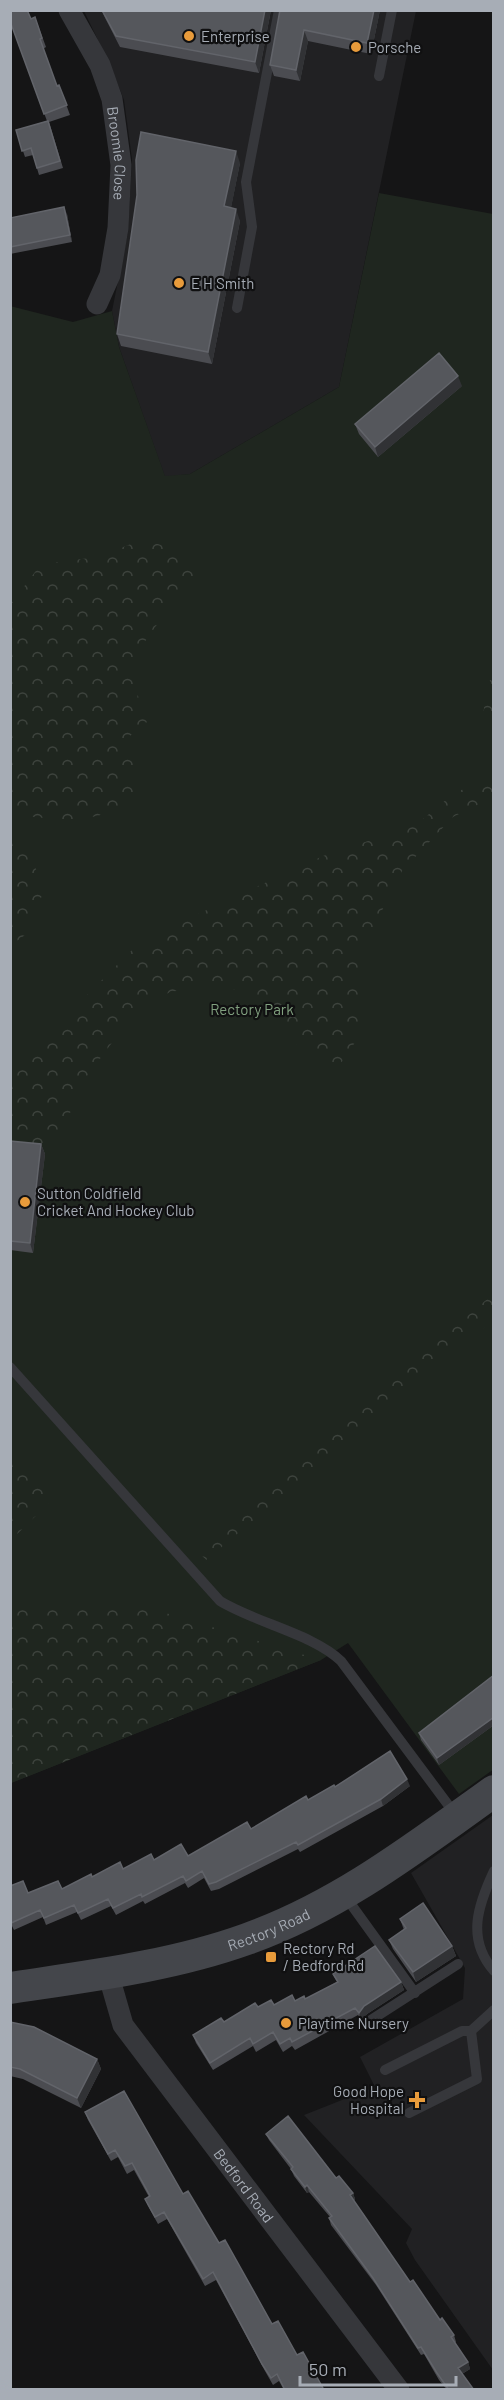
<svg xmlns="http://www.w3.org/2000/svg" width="504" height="2400" font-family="Barlow,sans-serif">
<defs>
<pattern id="forest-crowns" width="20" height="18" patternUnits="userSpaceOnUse" patternTransform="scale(1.5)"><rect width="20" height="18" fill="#1f261f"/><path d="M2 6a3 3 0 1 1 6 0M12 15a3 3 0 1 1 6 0" fill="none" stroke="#3d433d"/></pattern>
</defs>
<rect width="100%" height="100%" fill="#151516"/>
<path fill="#212123" d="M84 11H416L339 387 190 474 165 477 119 347 112 311 128 232 132 159 124 100 110 65Z
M493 1815V2370L415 2260 406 2243 412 2229 304 2115 375 2087 360 2057 463 1999 465 1968 411 1873Z"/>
<path fill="#1f261f" d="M379 193 493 214 494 1769 459 1794 348 1643 321 1660 11 1783 10 306 73 322 112 311 119 347 165 476 190 474 339 387Z"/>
<path fill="url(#forest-crowns)" d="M141 540 195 553 198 573 168 609 134 657 137 693 147 722 130 736 138 755 136 776 137 794C101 828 56 820 11 814V604L41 564 98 557Z
M493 678V727L482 725 487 683Z
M493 775V797L453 817 402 871 359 956 358 1038 339 1066 305 1054 255 996 217 984 170 992 134 1013 79 1087 58 1148 11 1139V1071L133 949 196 915 323 856 416 825 453 794Z
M10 833 25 841 44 890 28 933 11 945Z
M493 1294V1320L206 1560 197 1550Z
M11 1451 52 1500 11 1540H10Z
M12 1602 159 1611 321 1660 11 1783 10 1605Z"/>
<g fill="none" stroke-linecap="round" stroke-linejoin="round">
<path stroke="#36373b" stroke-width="10" d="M379 76 392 10
M237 308 252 227 246 182 279 10
M10 1367 220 1601C256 1623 313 1634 341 1661L455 1814
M494 1871C478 1905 466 1939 494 1971
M345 1896 415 1993
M371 2020 458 1964
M385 2070 462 2031H471L494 2010
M409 2113 477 2079 471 2031"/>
<g stroke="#36373b" stroke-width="21">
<path id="s1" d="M69 10 100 65 112 99 121 165 118 228 110 275 97 304"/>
<path id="s2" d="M108 1973 123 2025 399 2390"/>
</g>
<path stroke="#44464b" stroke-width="32" id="s3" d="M10 1988C90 1976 172 1966 247 1939 338 1907 416 1847 494 1791"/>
</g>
<path fill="#4b4c51" d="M101 10H271L259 73 120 47Z
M280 10H380L371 54 308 41 300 81 274 76 270 65Z
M35 17 46 47 43 49 57 86 59 85 70 115 49 122 63 168 39 175 33 155 25 157 16 130 47 121 10 21 31 19Z
M240 163 231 207 240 221 212 364 121 346 117 334Z
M67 214 72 242 10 254V218Z
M462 386 378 457 359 434 355 424Z
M10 1141 41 1144 45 1154 33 1253 10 1250Z
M494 1725 439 1765 421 1740 419 1733Z
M410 1786 383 1806 300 1852 298 1849 219 1889 211 1891 204 1878 188 1888 185 1883 145 1904 143 1901 116 1915 111 1906 81 1920 77 1912 46 1925 43 1917 14 1930 11 1924 10 1925V1886L28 1893 62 1889 92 1877 123 1869 154 1860 188 1856 251 1829 335 1787Z
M400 1919 452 1946 456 1956 416 1982 393 1949 389 1940 404 1930Z
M333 1974 401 1982 404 1990 367 2014 362 2021 358 2015 295 2050 292 2046 283 2052 276 2040 256 2052 253 2046 213 2070 196 2043 193 2035 258 2007 305 1999 337 1982Z
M10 2022 97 2059 101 2069 81 2108 23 2079 10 2076Z
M85 2112 183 2194 219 2243 272 2324 324 2390H284L279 2381 273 2385 265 2371 216 2280 205 2286 167 2219 158 2224 148 2206 145 2199 149 2197 134 2170 127 2174 118 2157 111 2161 88 2120Z
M266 2134 336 2178 353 2193 355 2199 354 2201 410 2282 440 2320 454 2335 456 2342 455 2343 468 2362 470 2369 462 2374 474 2390H447L439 2380 424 2354 421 2355 376 2285 331 2225 329 2218 330 2217 309 2192 307 2193 294 2176 291 2169 269 2140Z"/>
<path fill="#313235" d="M265 10H271L259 73 255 62Z
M374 10H380L371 54 367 43Z
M304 30 308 41 300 81 296 70Z
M236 151 240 163 229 218 224 206Z
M64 207 67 214 72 242 70 235Z
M236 209 240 221 212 364 208 352Z
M458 376 462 386 378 457 375 447Z
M41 1144 45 1154 33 1253 30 1243Z
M494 1717V1725L439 1765 437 1758Z
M407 1779 410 1786 383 1806 381 1799Z
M452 1946 456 1956 416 1982 413 1972Z
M401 1982 404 1990 367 2014 362 2021 359 2013 364 2006Z
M97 2059 101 2069 81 2108 77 2098Z
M307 2185 309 2192 307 2193 305 2187Z
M353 2193 355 2199 352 2202 350 2195Z
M468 2362 470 2369 460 2375 458 2368Z"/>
<path fill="#55575c" stroke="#62646a" stroke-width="1.5" d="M10 10H27L31 19 35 17 42 38 40 39 57 86 59 85 67 105 44 114 10 21Z
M102 10H265L255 62 116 36Z
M280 10H374L367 43 304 30 296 70 270 65Z
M48 121 60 161 37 168 31 148 22 151 16 130Z
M141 132 236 151 224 206 236 209 208 352 117 334 137 195 136 160Z
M64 207 70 235 10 247V218Z
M439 353 458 376 375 447 355 424Z
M10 1141 41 1144 30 1243 10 1241Z
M494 1675V1717L437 1758 419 1733Z
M390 1751 407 1779 381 1799 298 1845 296 1842 216 1882 209 1884 202 1871 186 1881 183 1876 142 1897 141 1894 113 1908 108 1899 78 1913 74 1905 44 1918 40 1910 11 1923 10 1886 23 1881 28 1893 58 1881 62 1889 91 1874 92 1877 120 1862 123 1869 151 1854 154 1860 181 1844 188 1856 247 1822 251 1829 306 1796 308 1800 334 1785 335 1787Z
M423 1903 452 1946 413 1972 389 1940 406 1928 400 1919Z
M375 1946 401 1982 364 2006 359 2013 355 2008 292 2042 290 2038 280 2044 273 2032 253 2044 250 2038 210 2063 193 2035 221 2018 224 2022 255 2003 258 2007 271 2000 274 2005 292 1995 295 2001 304 1996 305 1999 338 1982 333 1974Z
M10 2022 34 2027 97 2059 77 2098 20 2069 10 2067Z
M124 2091 183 2194 188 2191 219 2243 225 2240 272 2324 278 2321 297 2355 303 2352 324 2390H285L277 2374 271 2378 262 2364 213 2272 203 2279 164 2212 155 2217 145 2199 150 2196 132 2163 125 2166 115 2150 108 2154 85 2112Z
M288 2116 336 2178 339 2176 353 2193 350 2195 410 2282 413 2280 440 2320 442 2318 454 2335 451 2337 468 2362 458 2368 474 2390H449L437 2373 421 2347 418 2348 373 2278 329 2218 332 2216 307 2185 305 2187 291 2169 293 2167 266 2134Z"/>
<g fill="#e89b3b" stroke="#101011" stroke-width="2">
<circle cx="189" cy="36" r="6"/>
<circle cx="356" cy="47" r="6"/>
<circle cx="179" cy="283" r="6"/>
<circle cx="25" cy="1202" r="6"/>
<rect x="265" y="1951" width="12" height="12" rx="3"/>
<circle cx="286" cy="2023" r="6"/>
<path d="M414 2091h6v6h6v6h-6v6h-6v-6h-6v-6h6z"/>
</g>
<g text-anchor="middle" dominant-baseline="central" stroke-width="4.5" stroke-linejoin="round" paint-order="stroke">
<g font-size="15" fill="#a7adb6" stroke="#101011" text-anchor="start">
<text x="201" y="36">Enterprise</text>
<text x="368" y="47">Porsche</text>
<text x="191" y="283">E H Smith</text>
<text x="37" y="1193">Sutton Coldfield<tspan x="37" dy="17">Cricket And Hockey Club</tspan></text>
<text x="283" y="1948">Rectory Rd<tspan x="283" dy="17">/ Bedford Rd</tspan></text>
<text x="298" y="2023">Playtime Nursery</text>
<text x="404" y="2091" text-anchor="end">Good Hope<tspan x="404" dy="17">Hospital</tspan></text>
</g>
<g font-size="15" fill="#a7adb6" stroke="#101011">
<text stroke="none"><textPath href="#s1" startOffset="154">Broomie Close</textPath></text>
<text stroke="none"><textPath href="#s3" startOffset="266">Rectory Road</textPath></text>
<text stroke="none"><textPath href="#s2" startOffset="255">Bedford Road</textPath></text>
</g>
<g font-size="15" fill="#81a07f" stroke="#101011">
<text x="252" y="1009">Rectory Park</text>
</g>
</g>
<rect width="504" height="2400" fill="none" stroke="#a7adb6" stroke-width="24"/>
<path d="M300 2376v9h156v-9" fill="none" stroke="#a7adb6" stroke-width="3"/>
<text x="309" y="2376" font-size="18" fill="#a7adb6" stroke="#101011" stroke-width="4.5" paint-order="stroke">50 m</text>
</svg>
